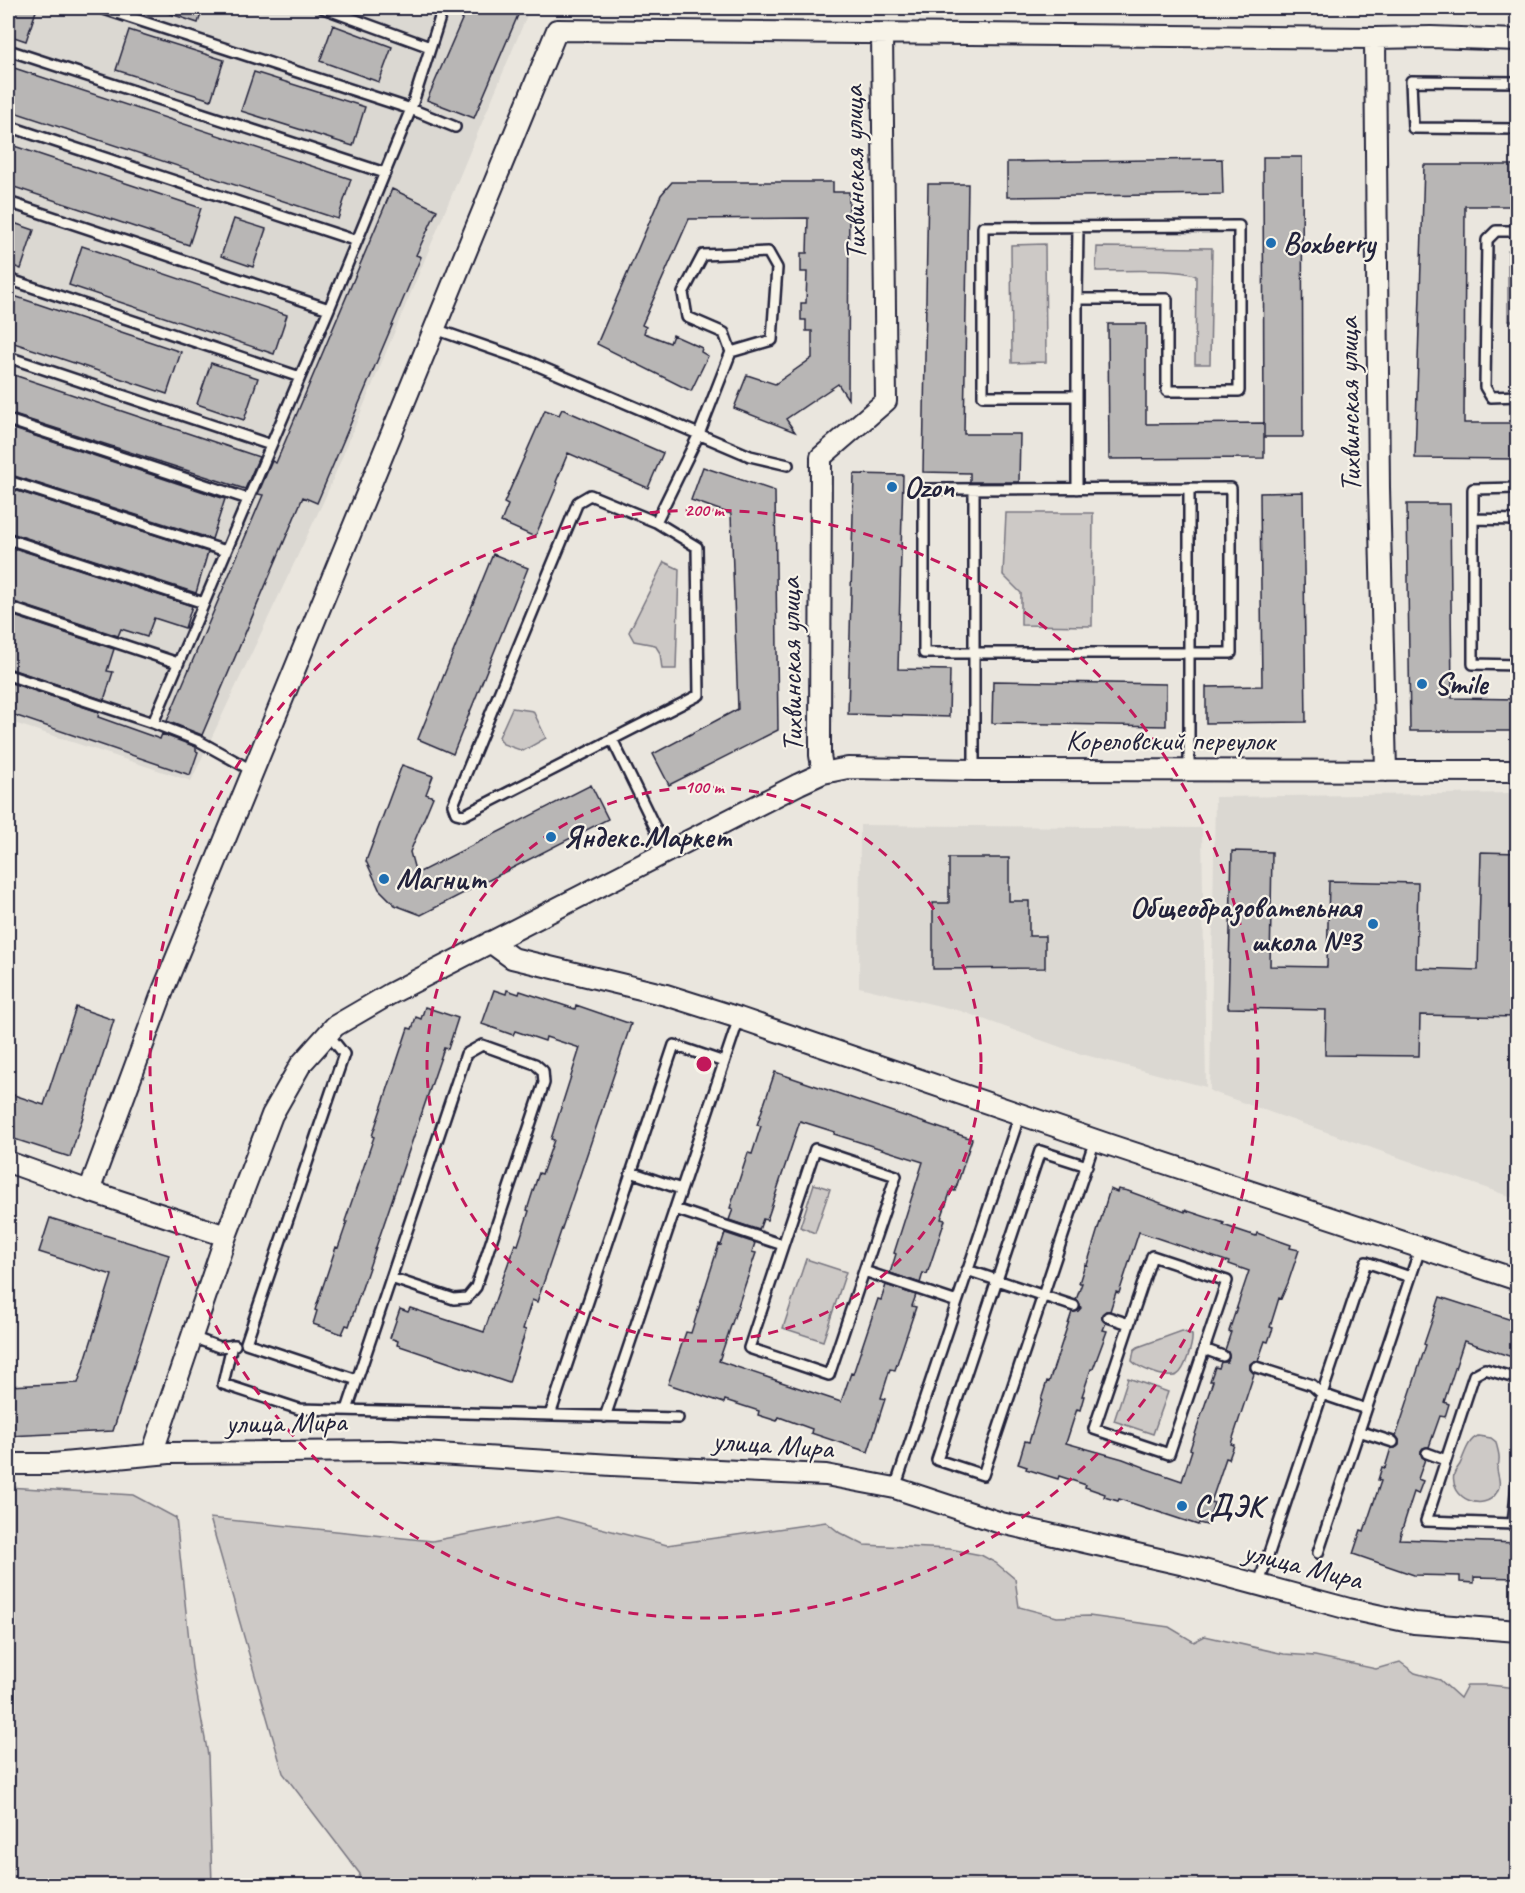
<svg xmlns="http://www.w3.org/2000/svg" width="1525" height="1893" font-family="Caveat,sans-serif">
<rect width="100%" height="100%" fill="#eae6de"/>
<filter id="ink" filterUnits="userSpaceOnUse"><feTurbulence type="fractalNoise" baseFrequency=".0167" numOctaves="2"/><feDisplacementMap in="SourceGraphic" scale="12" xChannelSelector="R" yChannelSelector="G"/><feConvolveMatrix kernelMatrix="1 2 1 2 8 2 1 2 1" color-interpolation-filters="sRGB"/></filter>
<g filter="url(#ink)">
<path fill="#dbd8d2" d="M8 8H530L325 498 191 781 8 721Z
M1517 793V1199L1210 1091 1215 797Z
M860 825 1202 828 1206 1087 1074 1052 961 1011 859 987Z"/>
<path fill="#cdc9c6" stroke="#787680" stroke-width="1.5" d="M831 8H1204L933 10Z
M1045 244 1046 362 1012 363 1011 245Z
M1097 247 1212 248 1210 364H1195L1196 276C1182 268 1116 271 1096 271Z
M1508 251H1517V321H1508Z
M1006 513H1093L1092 626 1021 625V593L1003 575Z
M664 562 679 569 676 669H662L660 653 655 645 634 641 629 632Z
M512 708 533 711 546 738 523 751 503 744 499 737Z
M814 1184 830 1189 815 1233 800 1227Z
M806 1259 846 1272 823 1341 783 1328Z
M1182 1331 1192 1335C1193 1343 1185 1371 1177 1375 1168 1380 1138 1368 1132 1361L1134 1350 1138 1347Z
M1128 1378 1168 1392 1153 1434 1114 1421Z
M1478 1436 1491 1438 1496 1442C1497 1448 1500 1455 1499 1460 1499 1469 1497 1461 1497 1469 1498 1478 1502 1483 1497 1492 1484 1514 1449 1498 1454 1474 1455 1470 1460 1466 1461 1462 1465 1453 1468 1440 1478 1436Z
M8 1487 133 1495 176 1518 192 1668 208 1755 212 1885H8Z
M557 1517 667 1545 826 1522 840 1533 864 1545 950 1549 981 1555 996 1563 1015 1579 1019 1607 1057 1617 1089 1616 1169 1627 1194 1642 1205 1636 1284 1654 1315 1656 1376 1669 1400 1662 1415 1673 1440 1680 1460 1698 1467 1685H1489L1517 1688V1885H357L360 1874 283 1773 210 1518 432 1541Z"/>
<path fill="#b8b6b5" stroke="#22223b" stroke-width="1.5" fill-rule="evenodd" d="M8 8H37L26 41 8 35Z
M160 8H203L198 23 159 10Z
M467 8H521L474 118 427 100Z
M333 25 392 47 379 82 320 61Z
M129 30 224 60 211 100 116 70Z
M8 66 351 179 338 219 8 110Z
M254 72 365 107 353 146 241 111Z
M8 144 201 208 189 245 8 185Z
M1263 157H1302L1303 437H1264Z
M1222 159 1223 194 1007 197V162Z
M1424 165H1518V206H1465L1464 423H1518V459L1415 458Z
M672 182H833V192H849L848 399 838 384 786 419 795 432 734 408 747 375 775 384 812 358V331H806V320H801V303H806L807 272H801V253H807L808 218 689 219 642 325 646 327 644 333 670 343 673 335 702 348 701 352 708 356 691 391 597 344 661 195Z
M928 184H968L964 434H1020L1019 482H970V473L923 472Z
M392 189 437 210 416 255 421 257 317 503 303 497 202 735 167 721 263 495 258 494 272 461 276 463Z
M234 219 266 229 253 267 221 256Z
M8 221 34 230 21 269 8 264Z
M82 246 287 315 274 354 69 285Z
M8 294 181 352 167 394 8 341Z
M1108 324H1146V424L1264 423V458L1109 459Z
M211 363 258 378 244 420 197 404Z
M8 373 259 457 245 489 8 413Z
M562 409 663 453 648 488 568 453 556 482 558 483 535 537 501 522 508 505 504 503 545 410 559 415Z
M8 427 225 499 212 539 8 474Z
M703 467 775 491 778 730 669 785 653 754 738 709 731 514 691 500Z
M854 474 903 475 898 669 950 670 949 717 848 714Z
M8 488 208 552 196 593 8 532Z
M1303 492 1306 722 1206 723V687L1262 686 1260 493Z
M1407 504H1450L1452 698 1518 699V731H1410Z
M8 546 192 606 185 628 154 618 147 637 121 629 118 636 8 600Z
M493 554 528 568 453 754 418 739Z
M8 614 114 649 107 671 113 672 104 700 8 668Z
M993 681 1166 684V726L992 723Z
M8 682 99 712 98 717 160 739 162 734 196 747V751L198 752 190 775 8 713Z
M402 765 433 776 426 794 433 797 410 852 416 874 591 785 608 819 421 915 395 905 379 889 366 861Z
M1232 851 1272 852 1270 966 1327 967 1329 881 1418 883 1416 968 1478 970 1481 852 1518 853V1017L1420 1015 1419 1056 1325 1055 1326 1010 1228 1008Z
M949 858H1009V901H1029V936H1045V968L933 969V903H949Z
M494 990 506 994 507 990 519 994 520 991 575 1009 576 1005 631 1024 537 1302 532 1300 523 1329 526 1330 509 1383 397 1345 398 1341 390 1338 400 1309 408 1312 410 1308 484 1332 515 1244 518 1245 529 1211 527 1210 533 1191 539 1173 542 1174 554 1140 551 1139 580 1048 546 1037 545 1041 515 1031 513 1035 482 1024Z
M76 1007 114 1020 70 1157 8 1137V1093L44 1105Z
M425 1007 458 1018 448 1049 444 1048 349 1326 346 1325 342 1334 313 1324 317 1311 315 1310 336 1247 338 1248 347 1222 345 1221 374 1137 372 1136 408 1028 412 1029 416 1017 421 1019Z
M775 1072 972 1139 955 1191 951 1190 941 1219 945 1220 927 1274 923 1273 920 1283 890 1273 896 1254 894 1253 923 1162 834 1134 835 1132 800 1121 767 1220 763 1219 759 1230 729 1220 733 1209 730 1208 748 1153 752 1154 761 1126 757 1125Z
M1110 1189 1117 1192 1118 1189 1128 1191 1185 1212V1210L1224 1223 1223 1225 1256 1236 1257 1233 1291 1245 1290 1248 1299 1250 1288 1283 1281 1299 1279 1298 1270 1327 1273 1328 1268 1342 1265 1341 1258 1361H1254L1250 1364V1369L1254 1374 1231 1444 1234 1445 1229 1459 1226 1458 1211 1502 1214 1503 1207 1525 1199 1523 1198 1525 1119 1499 1118 1501 1104 1497 1105 1494 1085 1487 1086 1485 1059 1476 1058 1479 1026 1469 1027 1467 1018 1464 1025 1441 1029 1442 1042 1400H1041L1047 1381 1049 1382 1072 1312 1078 1311 1081 1308 1079 1302 1076 1300 1082 1283H1079L1085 1264 1087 1265ZM1139 1232 1229 1262V1264L1249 1271 1229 1331 1231 1332 1225 1350 1228 1352 1229 1358 1227 1362H1221L1219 1368 1215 1367 1210 1381H1213L1190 1449 1192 1450 1182 1481 1144 1468V1467L1123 1459 1066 1443 1077 1409 1080 1410 1084 1396H1082L1091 1369H1093L1107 1331 1103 1330 1106 1323 1102 1319V1314L1106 1311H1110L1116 1292 1119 1293Z
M50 1218 169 1255 113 1431 8 1436V1386L78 1383 112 1275 39 1252Z
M725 1233 755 1243 752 1252 756 1253 719 1361 808 1391 841 1402 851 1373 853 1374 878 1299 881 1300 886 1285 916 1295 912 1306 916 1307 895 1370 890 1369 881 1398 885 1399 868 1452 811 1433 812 1429 779 1417 777 1421 758 1415 759 1411 725 1400 724 1403 668 1384 686 1332 691 1333 719 1244 721 1245Z
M1440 1297 1518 1322V1359L1464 1341 1444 1402 1449 1404 1445 1417 1440 1416 1429 1447 1423 1448 1421 1451 1422 1457 1425 1459 1418 1479 1423 1481 1418 1494 1414 1492 1399 1539 1518 1543V1578L1474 1577V1583L1460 1582V1576L1414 1575 1353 1554 1361 1530 1364 1531 1381 1481 1378 1480 1382 1467 1385 1468 1391 1448H1395L1399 1445V1440L1396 1436 1426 1345 1424 1344Z"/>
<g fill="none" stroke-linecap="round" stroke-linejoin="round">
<g stroke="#22223b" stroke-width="14">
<path id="service" d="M101 8 411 109 455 127
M323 8 430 47
M8 50 385 173
M1518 82 1411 81 1413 128 1518 129
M8 126 357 241
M8 202 329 309
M1518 231H1496L1487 240 1485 387 1491 397 1518 396
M8 279 300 377
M1077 299 1078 227
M435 329 527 361 750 456 788 465
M8 357 271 445
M8 420 248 499
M8 481 226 551
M974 489V653H1189V488
M1077 489V299H1167V391H1239V226L983 227V396H1077
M1473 519V489L1518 488
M1518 520 1473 519V664L1518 665
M656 522 697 547 699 695 464 815 456 813 453 805 578 502 590 495 656 522 699 434 731 352 724 333 687 317 683 293 703 255 768 252 777 268 772 340 731 352
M8 539 204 603
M8 607 178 663
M8 675 153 723 199 741 253 771
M153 723 329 309 411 109 443 8
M612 739 667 852
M974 770V653H924V489L1231 488V653H1189V770
M328 1034 344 1054 246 1343 357 1380
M1087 1166 1040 1151 937 1460 983 1475 1095 1140
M631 1172 681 1189
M675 1209 783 1245
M1152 1256 1227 1281 1169 1454 1094 1429Z
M967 1270 1074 1306
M864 1271 896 1176 815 1149 749 1348 829 1375 864 1271 957 1302
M1108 1317 1129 1324
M192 1337 219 1347 235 1345
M232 1345 223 1384 299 1409 678 1418
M1204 1349 1223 1356
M1256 1367 1312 1385 1322 1394 1366 1409
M1518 1379 1485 1369 1474 1375 1426 1521 1513 1524 1518 1473
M347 1410 466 1054 482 1045 535 1064 543 1071 544 1083 476 1287 467 1298 454 1299 391 1278
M550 1415 674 1045 724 1062
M605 1417 739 1018
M1359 1431 1393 1442
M1427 1453 1446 1460
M895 1488 1020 1114
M1318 1553 1420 1249
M1258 1586 1366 1262 1410 1277"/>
</g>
<g stroke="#22223b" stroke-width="24">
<path id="minor" d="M1375 38 1379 487 1386 771
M823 773 820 755V739L821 457 886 401 882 34
M490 942 512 958 666 995 739 1018 1110 1145 1518 1280
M8 1162 89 1191 226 1236
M89 1191 164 988 557 30 1375 38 1431 37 1518 40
M152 1454 226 1236 272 1115 301 1064 335 1026 390 994 799 784 823 773 848 768 974 770 1518 771
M8 1464H53L169 1453 391 1451 612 1465 826 1475 895 1488 1001 1523 1185 1565 1349 1609 1414 1623 1518 1631"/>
</g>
<use href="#service" stroke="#f7f3e8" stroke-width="9"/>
<use href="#minor" stroke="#f7f3e8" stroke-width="20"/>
</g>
</g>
<g fill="none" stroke="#c2185b" stroke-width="3" stroke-dasharray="10 8">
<circle cx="704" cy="1064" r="277"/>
<circle cx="704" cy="1064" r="554"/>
</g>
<g fill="#1f6fb2" stroke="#f7f3e8" stroke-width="2">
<circle cx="1271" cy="243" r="6"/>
<circle cx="892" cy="487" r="6"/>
<circle cx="1422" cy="684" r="6"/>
<circle cx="551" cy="837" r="6"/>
<circle cx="384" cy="879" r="6"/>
<circle cx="1373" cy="924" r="6"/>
<circle cx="1182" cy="1506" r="6"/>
</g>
<g text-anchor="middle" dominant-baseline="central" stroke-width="4.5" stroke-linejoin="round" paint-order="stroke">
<g font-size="30" fill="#22223b" stroke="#f7f3e8">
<text transform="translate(854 173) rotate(-91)">Тихвинская улица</text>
<text transform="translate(1349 405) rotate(-91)">Тихвинская улица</text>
<text transform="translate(791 665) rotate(-91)">Тихвинская улица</text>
<text x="1170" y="740">Кореловский переулок</text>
<text transform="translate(286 1422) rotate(-1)">улица Мира</text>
<text transform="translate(773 1444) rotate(4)">улица Мира</text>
<text transform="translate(1303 1565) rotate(14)">улица Мира</text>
</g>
<g font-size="30" font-weight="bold" fill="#22223b" stroke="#f7f3e8" text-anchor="start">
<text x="1283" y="243">Boxberry</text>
<text x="904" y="487">Ozon</text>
<text x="1434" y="684">Smile</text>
<text x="563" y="837">Яндекс.Маркет</text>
<text x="396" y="879">Магнит</text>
<text x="1361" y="907" text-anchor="end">Общеобразовательная<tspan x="1361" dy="34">школа №3</tspan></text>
<text x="1194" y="1506">СДЭК</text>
</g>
</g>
<circle cx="704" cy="1064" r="9" fill="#c2185b" stroke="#f7f3e8" stroke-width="3"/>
<g font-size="18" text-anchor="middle" font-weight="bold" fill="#c2185b" stroke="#f7f3e8" stroke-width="4.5" stroke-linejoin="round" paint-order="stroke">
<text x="704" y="516">200 m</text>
<text x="704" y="793">100 m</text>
</g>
<rect width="1525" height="1893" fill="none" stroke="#f7f3e8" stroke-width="30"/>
<rect x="15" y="15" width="1495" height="1863" fill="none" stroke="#22223b" stroke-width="2" filter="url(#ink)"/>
</svg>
